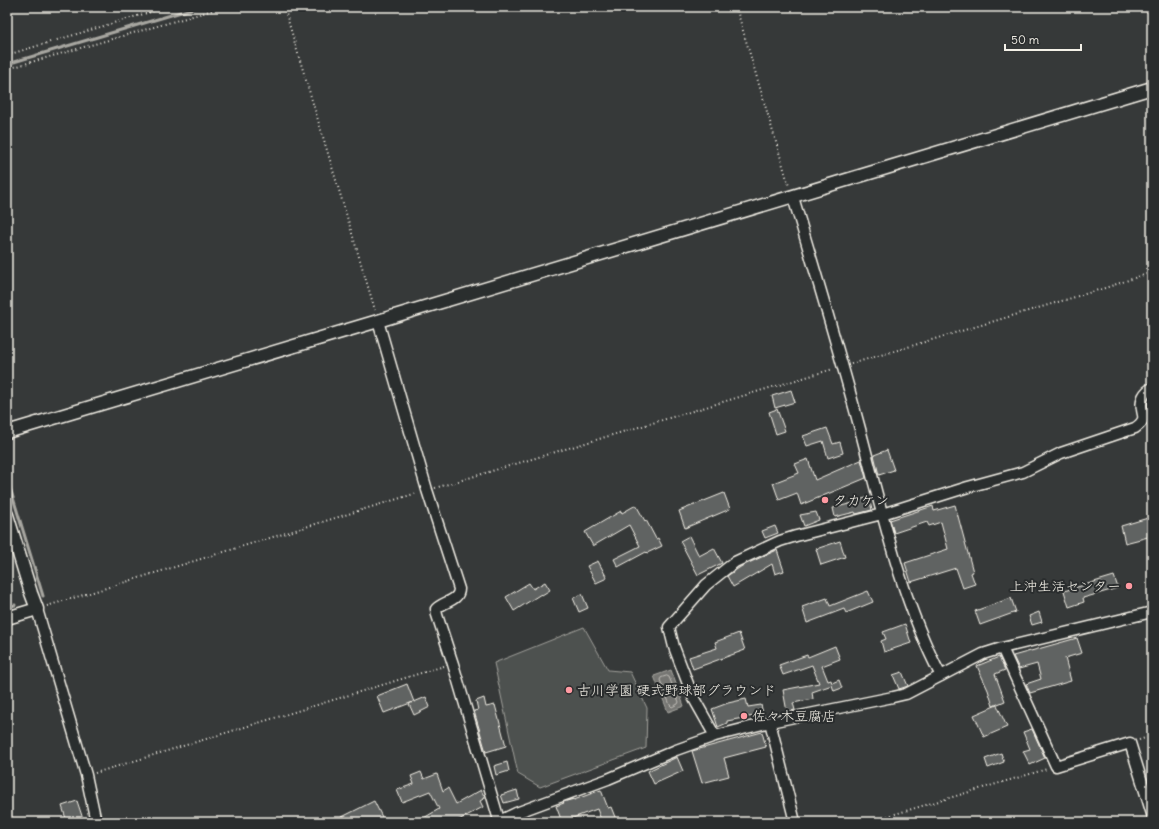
<svg xmlns="http://www.w3.org/2000/svg" width="1159" height="829" font-family="Delius,'Klee One',sans-serif">
<rect width="100%" height="100%" fill="#363939"/>
<filter id="ink" filterUnits="userSpaceOnUse"><feTurbulence type="fractalNoise" baseFrequency=".025" numOctaves="2"/><feDisplacementMap in="SourceGraphic" scale="8" xChannelSelector="R" yChannelSelector="G"/><feConvolveMatrix kernelMatrix="1 2 1 2 8 2 1 2 1" color-interpolation-filters="sRGB"/></filter>
<g filter="url(#ink)">
<path fill="#4e514f" stroke="#a1a19c" d="M584 627 608 670 630 672 647 708 646 748 540 787 518 774 494 663Z"/>
<path fill="#757572" stroke="#a8a7a1" d="M671 670 684 706 668 712 654 676Z"/>
<g fill="none" stroke-linecap="round" stroke-linejoin="round">
<path stroke="#c1bfb9" stroke-width="1" d="M667 676 669 677 679 702 678 704 672 707 670 705 660 680 661 678Z"/>
<path stroke="#a8a7a1" stroke-width="3" d="M7 64 198 7
M7 478 43 596
M7 607 15 605"/>
</g>
<path fill="#616362" stroke="#f4f1e8" d="M791 390 795 402 775 408 772 396Z
M777 409 785 431 776 434 769 412Z
M827 428 833 444 840 442 843 453 828 458 823 441 807 446 803 436Z
M887 450 894 470 879 475 874 455Z
M808 459 815 480 861 460 866 478 801 505 797 493 779 500 773 483 799 473 795 464Z
M724 493 730 509 685 528 679 511Z
M869 497 872 510 856 514 855 512 835 517 833 508 853 503 852 502Z
M636 505 645 521 646 520 656 539 658 538 662 546 647 553 646 552 618 567 614 559 640 546 629 525 593 546 585 532 621 511 622 513Z
M955 505 973 572 971 573 975 584 963 588 956 568 911 582 905 563 948 549 941 522 929 526 927 522 894 533 890 520 933 506 934 511Z
M816 512 819 520 804 526 800 515Z
M1148 518 1152 531V536L1125 543 1121 526Z
M775 526 778 533 765 538 762 531Z
M689 536 699 556 714 548 722 563 698 575 680 541Z
M840 541 845 557 821 565 816 549Z
M777 550 784 571 775 574 772 564 733 587 727 576 742 566Z
M598 561 607 578 596 583 587 566Z
M1114 576 1118 588 1083 598 1084 602 1069 607 1064 591Z
M545 582 550 590 542 595 541 594 514 611 506 597 529 583 533 589Z
M868 591 873 602 846 613 844 609 807 623 802 607 827 598 830 606Z
M582 594 588 608 579 612 573 598Z
M1011 598 1016 612 980 625 975 611Z
M1039 612 1042 622 1032 625 1029 616Z
M905 624 911 643 884 652 881 641 886 639 883 632Z
M739 633 745 650 693 669 689 657 717 648 715 642Z
M1077 638 1082 653 1065 658 1071 681 1030 693 1026 684 1041 679 1037 664 1019 669 1013 656Z
M835 646 840 659 822 666 828 681 831 680 832 683 839 680 842 688 834 691 832 685 812 692 813 699 793 703 795 710 787 712 783 690 819 683 812 665 783 675 779 665 807 655 808 657Z
M999 657 1005 670 995 674 1005 701 993 706 988 690 977 666Z
M902 672 908 686 899 689 893 675Z
M407 684 414 702 426 697 430 707 414 715 409 704 413 702 384 713 377 696Z
M484 698 486 707 495 705 506 746 486 752 474 711 478 710 476 701Z
M746 699 748 707 761 705 764 717 755 719 754 716 727 721V723L718 727 712 709 728 703Z
M997 705 1007 727 984 737 974 715Z
M1032 729 1045 758 1030 765 1023 751 1030 749 1023 732Z
M762 732 766 747 724 758 729 776 702 783 692 751Z
M1001 753 1004 762 988 768 985 759Z
M677 757 683 771 654 784 648 771Z
M507 762 509 771 496 775 494 766Z
M421 772 424 779 437 774 443 791 448 788 456 804 481 790 485 798 480 801 483 807 455 822H417L439 809 430 791 402 802 397 790 414 784 411 776Z
M517 790 519 799 504 803 501 795Z
M601 790 608 808 611 807 617 822H602L597 809 562 822 556 806 564 803 563 802 574 799V800Z
M77 801 84 822H67L62 806Z
M374 801 383 819 377 822H332Z"/>
<g fill="none" stroke-linecap="round" stroke-linejoin="round">
<g stroke="#f4f1e8" stroke-width="13">
<path id="minor" d="M793 197C816 274 839 351 860 429 882 512 901 600 941 676
M378 321 427 490 459 589C459 601 444 601 436 609L437 615 453 664 499 820
M37 609 86 775 96 822
M1002 648 1056 766 1130 743 1152 814
M770 722 795 822
M715 736 693 697 674 647 669 627 706 585 726 569 735 562 780 541 796 536 882 514 968 487 1023 472 1061 453 1135 428C1138 426 1142 423 1143 419 1144 416 1142 412 1142 409 1140 400 1144 392 1152 388
M497 822 516 813 608 779 676 750 715 736 770 722 893 697 906 694 983 654 1002 648 1152 612"/>
</g>
<g stroke="#f4f1e8" stroke-width="15">
<path id="tertiary" d="M7 432 378 321 1152 88
M7 515 31 593 37 609 7 618"/>
</g>
<path stroke="#f4f1e8" stroke-width="2" stroke-dasharray="1 3" stroke-linecap="butt" d="M284 7 375 310
M736 7 789 186
M7 55 167 7
M7 69 224 7
M851 364 1105 288 1152 272
M435 488 833 369
M47 606 417 493
M1139 740 1152 736
M95 773 444 666
M868 822 1047 769"/>
<use href="#minor" stroke="#2a2d2e" stroke-width="10"/>
<use href="#tertiary" stroke="#2a2d2e" stroke-width="12"/>
</g>
</g>
<g fill="#ff9aa2" stroke="#2a2d2e" stroke-width="1.5">
<circle cx="825" cy="500" r="4"/>
<circle cx="1129" cy="586" r="4"/>
<circle cx="569" cy="690" r="4"/>
<circle cx="744" cy="716" r="4"/>
</g>
<g text-anchor="middle" dominant-baseline="central" stroke-width="4" stroke-linejoin="round" paint-order="stroke">
<g font-size="14" fill="#f4f1e8" stroke="#2a2d2e" text-anchor="start">
<text x="833" y="500">タカケン</text>
<text x="1121" y="586" text-anchor="end">上沖生活センター</text>
<text x="577" y="690">古川学園 硬式野球部グラウンド</text>
<text x="752" y="716">佐々木豆腐店</text>
</g>
</g>
<rect width="1159" height="829" fill="none" stroke="#2a2d2e" stroke-width="24"/>
<rect x="12" y="12" width="1135" height="805" fill="none" stroke="#f4f1e8" stroke-width="1.5" filter="url(#ink)"/>
<path d="M1005 44v6h76v-6" fill="none" stroke="#f4f1e8" stroke-width="2"/>
<text x="1011" y="44" font-size="12" fill="#f4f1e8" stroke="#2a2d2e" stroke-width="3" paint-order="stroke">50 m</text>
</svg>
